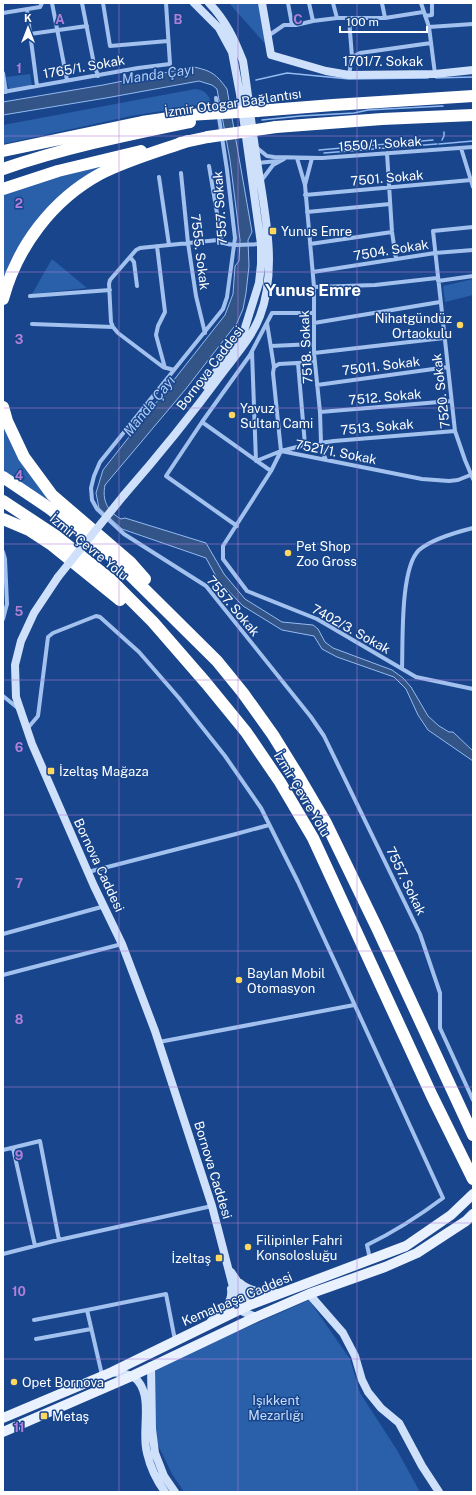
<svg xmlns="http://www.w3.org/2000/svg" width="476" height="1495" font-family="'Public Sans',sans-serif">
<rect width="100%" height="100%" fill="#18458b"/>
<path fill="#2a5faa" d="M229 3H259L267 46Z
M30 74 32 86 9 89 6 77Z
M195 89C204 90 209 94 211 103L131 116 3 144V125Z
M107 165 80 179 40 216 16 250 3 283V194L50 179Z
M52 259 87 288 32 294Z
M473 279V295L445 302 443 286Z
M3 420 16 450 50 502 3 470Z
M309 1300 350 1359 360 1393 397 1450 420 1492H184L172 1474 155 1439 154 1368Z"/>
<path fill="#325487" stroke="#94bbf1" d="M194 67C212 71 216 74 227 89L252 232 248 240 249 266 246 293 243 309 237 323 185 390 105 485C102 500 107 511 121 519L125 518 206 543 224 574 245 599 282 622 313 625 318 629 325 642 333 648 392 670 403 678 411 687 428 716 439 726 449 732H453L473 751V761L428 730 418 715 406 689 394 677 337 657 322 649 314 636 282 630 243 606 218 580 206 558 122 529 99 508 96 493 103 470 225 315 233 294 235 266 239 261 240 240 230 160 217 89 212 85 199 81 106 98 3 115V102L103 85Z"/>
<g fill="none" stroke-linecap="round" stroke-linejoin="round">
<path stroke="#94bbf1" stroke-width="1.5" d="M436 78 473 77
M256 80 287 73 349 79 428 78
M262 120 300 116 354 113 368 110 443 106
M442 140 444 136V132
M439 144 473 141
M319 150 433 140
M324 153 437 144"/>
<path stroke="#a2c1ee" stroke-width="4" d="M52 3 67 80
M82 3 94 64 98 76
M103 3 110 46 168 41
M288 3 292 25
M309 3 313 21
M333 3 337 18
M382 3 385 18
M421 3 429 27 435 74
M27 10 37 86
M3 13 40 7 42 3
M425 16 432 15V3
M349 19 352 57 349 75
M429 27 473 24
M30 34 87 26
M268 36 284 25H296L313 21 337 18H385L423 12
M352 57 360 53 431 43
M3 73 6 92
M3 92 138 68 170 64 166 3
M216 98 227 170 235 238 227 297 223 309 100 462 94 476 91 488 92 500 97 509 124 534 206 586 311 717 324 736 420 934 440 993V1028L473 1100
M256 147 267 156 274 157 322 158 473 147
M461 148 473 187
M387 153 392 232 396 259
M297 158 305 185 314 287V353L320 412 321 443 323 453 326 460
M257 163 278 161
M209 166 222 243
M181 173 188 243 196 296 205 333
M159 177 169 245
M261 181 273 165 284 159
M305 185 312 158
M305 195 471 180
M307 212 390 204
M473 227 433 231 455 431 465 460 473 479
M310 244 392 232
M157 246 165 312 158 326 156 335 165 368
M130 257 134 262 137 286
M313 272 435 253 473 250
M438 281 473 276
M314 287 375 285 437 278
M30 296 110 290
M267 323 274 367 273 373 281 451
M314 323 440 302
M32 324 113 327
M271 346 314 344
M252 352 256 461 281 451 305 445 334 441 455 431
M314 353 444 338
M298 363 305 445
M274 367 279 364 315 362
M174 370 163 367 118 333 113 327 111 322 109 284 110 280 136 250 140 248 218 240C230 248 247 244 261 244
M317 385 448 367
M320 412 451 401
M202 422 250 355 272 313H314
M473 474 458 480 449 481 422 479 281 451 271 471 223 546V559L247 591 317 619 416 677 473 689
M237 526 166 476 202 422 271 471
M3 552 5 559 7 604 3 619
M402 669C403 642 400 568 419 550 432 539 457 532 473 528
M3 696 19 709
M27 729 38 716 48 637 53 633 96 616 100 617 139 652 179 698 225 756 261 808 298 882 341 975 443 1198C419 1216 394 1232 367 1245L370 1259
M88 872 236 834 269 825
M3 934 105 906
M3 975 122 944
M159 1042 354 1005
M13 1148 35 1246
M3 1150 40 1141 59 1240
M3 1254 54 1241 212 1206
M87 1310 166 1294 175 1340
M34 1320 87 1310 102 1375
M36 1339 91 1329"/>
<path stroke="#cfe0fa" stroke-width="8" d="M194 3 219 28 232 52 240 94 261 244V264L259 283 244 331 206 386
M262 3 271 55 326 71 349 75 435 74 473 70
M124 495C159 455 192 414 223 372 236 355 252 337 260 316 279 266 263 205 256 154 251 123 248 92 243 61 234 38 226 21 209 3
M58 577 34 613 21 641 15 665 16 697 32 744 94 886 122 944 155 1031 212 1206 239 1310 256 1317
M231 1272C238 1281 249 1300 246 1310
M240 1283C251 1293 265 1292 280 1293
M309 1294 343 1333 355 1356 362 1380 368 1392 381 1408 399 1423 422 1466 439 1492
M211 1321C222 1312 233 1304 231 1289
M151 1366 152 1429 155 1453 164 1476 175 1492
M112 1372C120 1373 133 1374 138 1381 153 1399 141 1432 147 1453 150 1466 157 1481 165 1492"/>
<path stroke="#e9f1ff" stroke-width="10" d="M3 1418 112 1372 247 1306 406 1246 451 1215 473 1194
M3 1432 132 1376 256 1317 309 1294 385 1267 417 1253 466 1221 473 1214"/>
<path stroke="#fff" stroke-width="12" d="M257 111 333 105 473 96
M276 127 382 119 473 115
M180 143 208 137
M3 151 142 122 183 116
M3 169C63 148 127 135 190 122
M3 189 58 171 141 151
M3 299C17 247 52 200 100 174 127 160 159 151 188 141
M3 407 7 421 24 457 52 495 130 562 145 579
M3 477 49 508 110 555 217 661 243 693 273 735 299 777 326 823 377 928 473 1135
M3 501 56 536 111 580 153 622 206 683 246 732 280 782 313 838 432 1096 473 1179
M3 519 29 530 52 545 120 600"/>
<path stroke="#cfe0fa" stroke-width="8" d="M58 577 124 495"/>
<path stroke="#fff" stroke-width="12" d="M188 115 257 111
M208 137 276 127"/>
</g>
<path fill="none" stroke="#b080d9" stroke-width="1" stroke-opacity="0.55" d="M119 3V1492M238 3V1492M357 3V1492M3 136H473M3 272H473M3 408H473M3 544H473M3 680H473M3 815H473M3 951H473M3 1087H473M3 1223H473M3 1359H473"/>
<g fill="#ffd75f" stroke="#18458b" stroke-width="1.5">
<rect x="269" y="227" width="8" height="8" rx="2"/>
<circle cx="460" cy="325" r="4"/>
<circle cx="232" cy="415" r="4"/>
<circle cx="288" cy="553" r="4"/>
<rect x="47" y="767" width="8" height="8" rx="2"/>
<circle cx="239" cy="980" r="4"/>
<circle cx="248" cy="1247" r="4"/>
<rect x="215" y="1254" width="8" height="8" rx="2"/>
<circle cx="14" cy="1382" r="4"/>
<rect x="40" y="1412" width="8" height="8" rx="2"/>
</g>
<g text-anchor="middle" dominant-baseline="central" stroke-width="3" stroke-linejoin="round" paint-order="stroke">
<g font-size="13" fill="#fff" stroke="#18458b">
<text x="383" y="61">1701/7. Sokak</text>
<text transform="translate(84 67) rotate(-10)">1765/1. Sokak</text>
<text transform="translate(233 103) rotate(-8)">İzmir Otogar Bağlantısı</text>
<text transform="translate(380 144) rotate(-4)">1550/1. Sokak</text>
<text transform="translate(387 178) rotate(-5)">7501. Sokak</text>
<text transform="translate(220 208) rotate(-94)">7557. Sokak</text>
<text transform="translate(391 250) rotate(-9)">7504. Sokak</text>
<text transform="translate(200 252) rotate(83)">7555. Sokak</text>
<text transform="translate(306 347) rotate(-93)">7518. Sokak</text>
<text transform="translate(381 366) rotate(-7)">75011. Sokak</text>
<text transform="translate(210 368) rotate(-53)">Bornova Caddesi</text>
<text transform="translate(441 391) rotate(-97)">7520. Sokak</text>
<text transform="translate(385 397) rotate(-5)">7512. Sokak</text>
<text transform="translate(377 427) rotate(-5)">7513. Sokak</text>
<text transform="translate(336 452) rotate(11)">7521/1. Sokak</text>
<text transform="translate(89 547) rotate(39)">İzmir Çevre Yolu</text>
<text transform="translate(233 606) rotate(50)">7557. Sokak</text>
<text transform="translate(351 629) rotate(29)">7402/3. Sokak</text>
<text transform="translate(302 794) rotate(59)">İzmir Çevre Yolu</text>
<text transform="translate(99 865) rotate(65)">Bornova Caddesi</text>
<text transform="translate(406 881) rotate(64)">7557. Sokak</text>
<text transform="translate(213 1170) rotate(73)">Bornova Caddesi</text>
<text transform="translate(237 1299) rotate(-23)">Kemalpaşa Caddesi</text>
</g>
<g font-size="13" fill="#fff" stroke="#18458b" text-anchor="start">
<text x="281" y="231">Yunus Emre</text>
<text x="452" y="318" text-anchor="end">Nihatgündüz<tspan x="452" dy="15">Ortaokulu</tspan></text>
<text x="240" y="408">Yavuz<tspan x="240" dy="15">Sultan Cami</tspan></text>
<text x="296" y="546">Pet Shop<tspan x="296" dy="15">Zoo Gross</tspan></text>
<text x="59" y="771">İzeltaş Mağaza</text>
<text x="247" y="973">Baylan Mobil<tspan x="247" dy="15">Otomasyon</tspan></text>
<text x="256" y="1240">Filipinler Fahri<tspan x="256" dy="15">Konsolosluğu</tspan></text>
<text x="211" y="1258" text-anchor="end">İzeltaş</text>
<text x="22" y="1382">Opet Bornova</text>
<text x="52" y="1416">Metaş</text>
</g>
<g font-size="13" fill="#c8ddfa" stroke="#18458b">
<text x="276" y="1400">Işıkkent<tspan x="276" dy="15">Mezarlığı</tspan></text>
</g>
<g font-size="14" font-style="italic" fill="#adcbf5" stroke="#18458b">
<text transform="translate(158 74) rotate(-8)">Manda Çayı</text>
<text transform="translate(149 406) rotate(-51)">Manda Çayı</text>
</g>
<g font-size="17" font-weight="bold" fill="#fff" stroke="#18458b">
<text x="313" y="290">Yunus Emre</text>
</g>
</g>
<g font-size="13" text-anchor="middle" font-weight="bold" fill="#b080d9" stroke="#18458b" stroke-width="3" stroke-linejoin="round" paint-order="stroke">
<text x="60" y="24">A</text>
<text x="178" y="24">B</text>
<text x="298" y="24">C</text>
<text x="19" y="73">1</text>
<text x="19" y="208">2</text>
<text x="19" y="344">3</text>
<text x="19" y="480">4</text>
<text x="19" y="616">5</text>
<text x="19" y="752">6</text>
<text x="19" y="888">7</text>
<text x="19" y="1024">8</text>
<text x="19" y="1160">9</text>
<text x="19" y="1296">10</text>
<text x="19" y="1432">11</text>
</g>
<rect width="476" height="1495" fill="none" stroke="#ffffff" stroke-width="8"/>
<g transform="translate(28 28)" stroke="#18458b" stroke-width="3" paint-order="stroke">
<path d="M0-3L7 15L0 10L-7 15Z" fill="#ffffff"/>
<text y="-6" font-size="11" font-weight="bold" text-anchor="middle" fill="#ffffff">K</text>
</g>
<path d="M340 26v6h87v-6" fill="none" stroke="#ffffff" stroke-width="2"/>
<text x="346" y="26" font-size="12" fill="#ffffff" stroke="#18458b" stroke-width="3" paint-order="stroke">100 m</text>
</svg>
